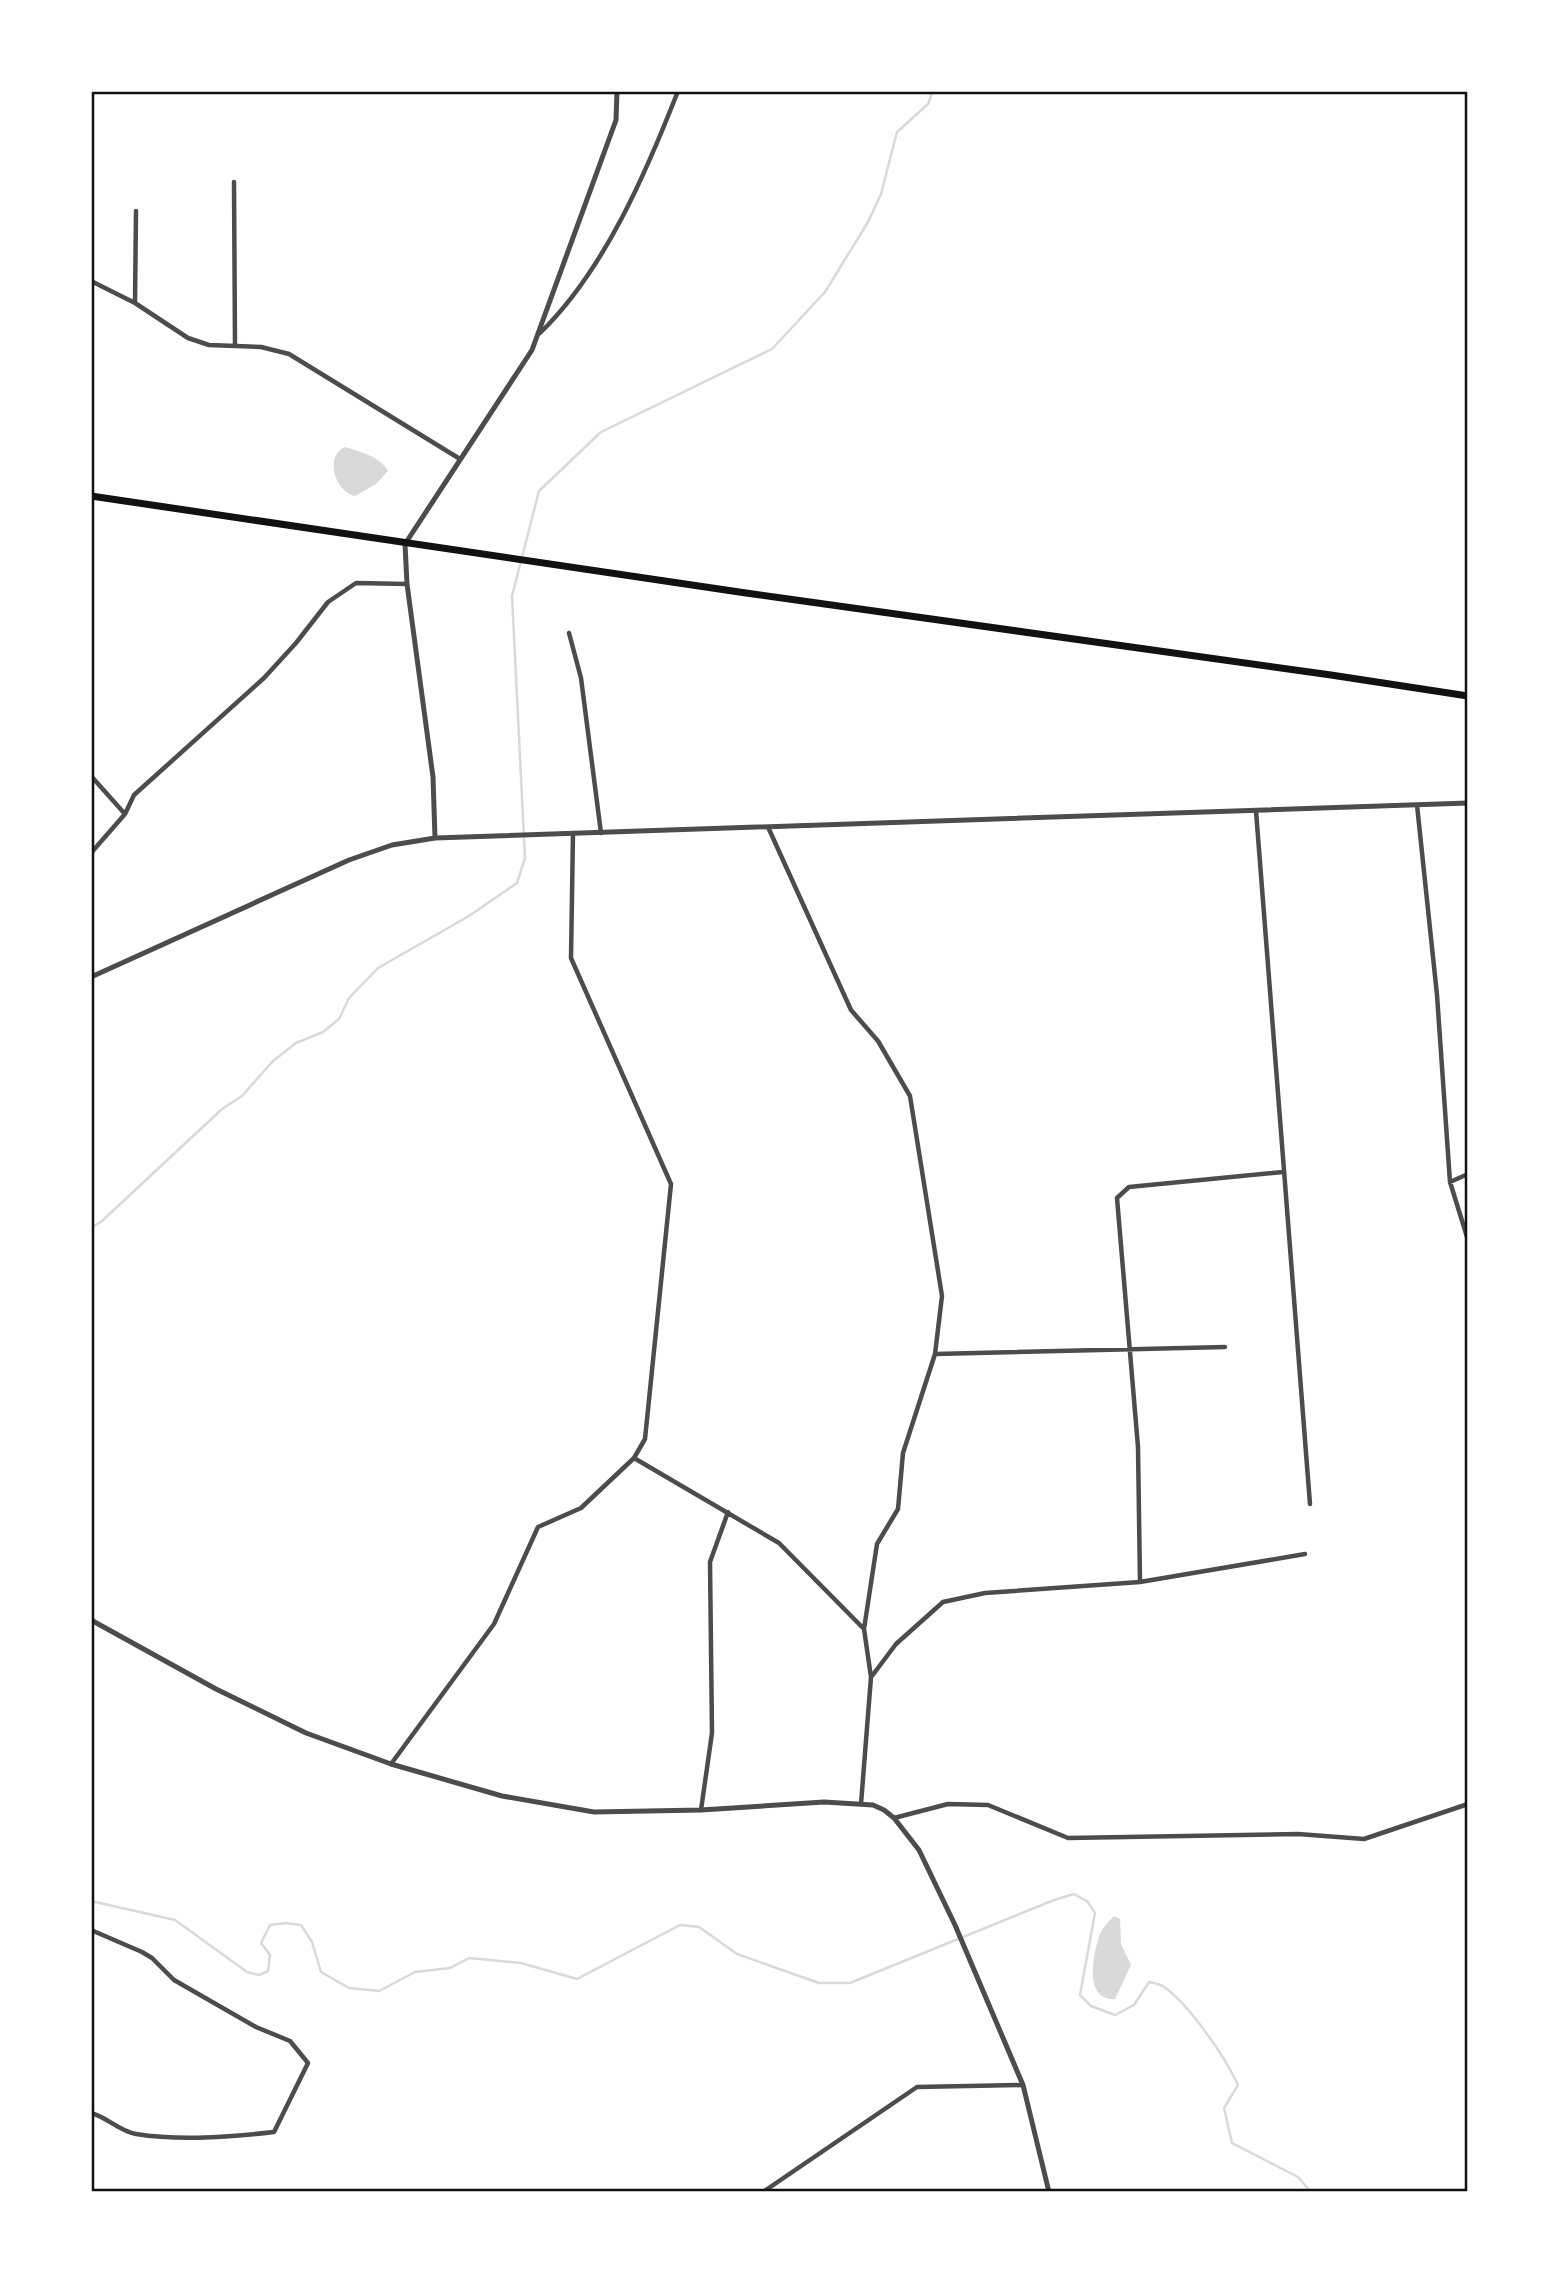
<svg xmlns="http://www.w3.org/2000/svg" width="1559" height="2283" font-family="Ubuntu,sans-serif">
<rect width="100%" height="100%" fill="#fff"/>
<path fill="#d9d9d9" d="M345 447C360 452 380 456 388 471L376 484 355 496C335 492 324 456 345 447Z
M1114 1916 1120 1919 1121 1944 1131 1965 1115 1999C1083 2001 1093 1953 1100 1934 1103 1927 1109 1921 1114 1916Z"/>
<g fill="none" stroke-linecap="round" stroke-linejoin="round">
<path stroke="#d9d9d9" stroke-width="2.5" d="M91 1228 102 1221 222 1109 242 1096 273 1061 296 1043 323 1032 339 1019 349 998 378 968 469 916 517 883 525 858 512 596 539 491 601 432 772 349 825 292 868 222 881 194 897 132 928 104 933 91
M91 1901 175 1920 247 1972 259 1975 268 1971 270 1955 261 1943 270 1925 286 1923 301 1925 312 1942 321 1972 349 1988 379 1991 415 1972 450 1968 469 1958 521 1963 577 1979 680 1925 699 1927 737 1954 819 1983H850L1054 1900 1074 1894 1087 1901 1095 1913 1080 1995 1091 2006 1115 2015 1134 2005 1149 1982C1154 1983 1160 1984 1164 1987 1189 2004 1225 2057 1238 2085L1224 2108 1232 2143 1298 2177 1311 2192"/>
<path stroke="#4c4c4c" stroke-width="4.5" d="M234 182 235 346
M91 281 135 303 188 338 209 345 261 347 289 354 460 459
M135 303 136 211
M540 333C604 271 646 173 678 91
M569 633 581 678 601 833
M91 776 125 814
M1417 805 1437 995 1450 1182 1468 1240
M1256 811 1310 1504
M768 827 851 1010 878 1041 910 1096 942 1296 935 1354 903 1453 898 1509 877 1544 864 1629 871 1677 861 1804
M91 853 125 814 134 795 264 678 296 643 328 602 356 583 407 584
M1450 1182 1468 1174
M935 1354 1225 1347
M634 1458 779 1543 863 1628
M1140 1582 1138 1447 1117 1198 1129 1187 1283 1172
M872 1676 896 1644 943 1602 985 1593 1140 1582 1305 1554
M391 1764 494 1624 538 1527 581 1508 634 1458 645 1439 671 1184 571 958 573 833
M701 1810 712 1733 710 1562 728 1512
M894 1818 948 1804 988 1805 1068 1838 1298 1834 1364 1839 1468 1804
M91 1930 142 1952 152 1958 174 1980 256 2027 290 2041 308 2063 274 2132C230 2137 180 2141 136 2134 119 2131 107 2117 91 2113
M763 2192 917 2087 1023 2085"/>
<path stroke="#4c4c4c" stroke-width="5" d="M435 838 433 777 407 584 405 544 532 350 616 120 617 91
M91 977 349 860 392 845 435 838 1468 803
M91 1620 216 1689 306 1733 391 1764 502 1796 594 1812 701 1810 824 1802 873 1805 884 1810 894 1818 919 1850 955 1925 1023 2085 1049 2192"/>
<path stroke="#111" stroke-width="7" d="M91 496 746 593 1331 675 1468 696"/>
</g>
<rect width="1559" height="2283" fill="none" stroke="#ffffff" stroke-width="186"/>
<rect x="93" y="93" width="1373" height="2097" fill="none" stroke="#111" stroke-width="2.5"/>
</svg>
